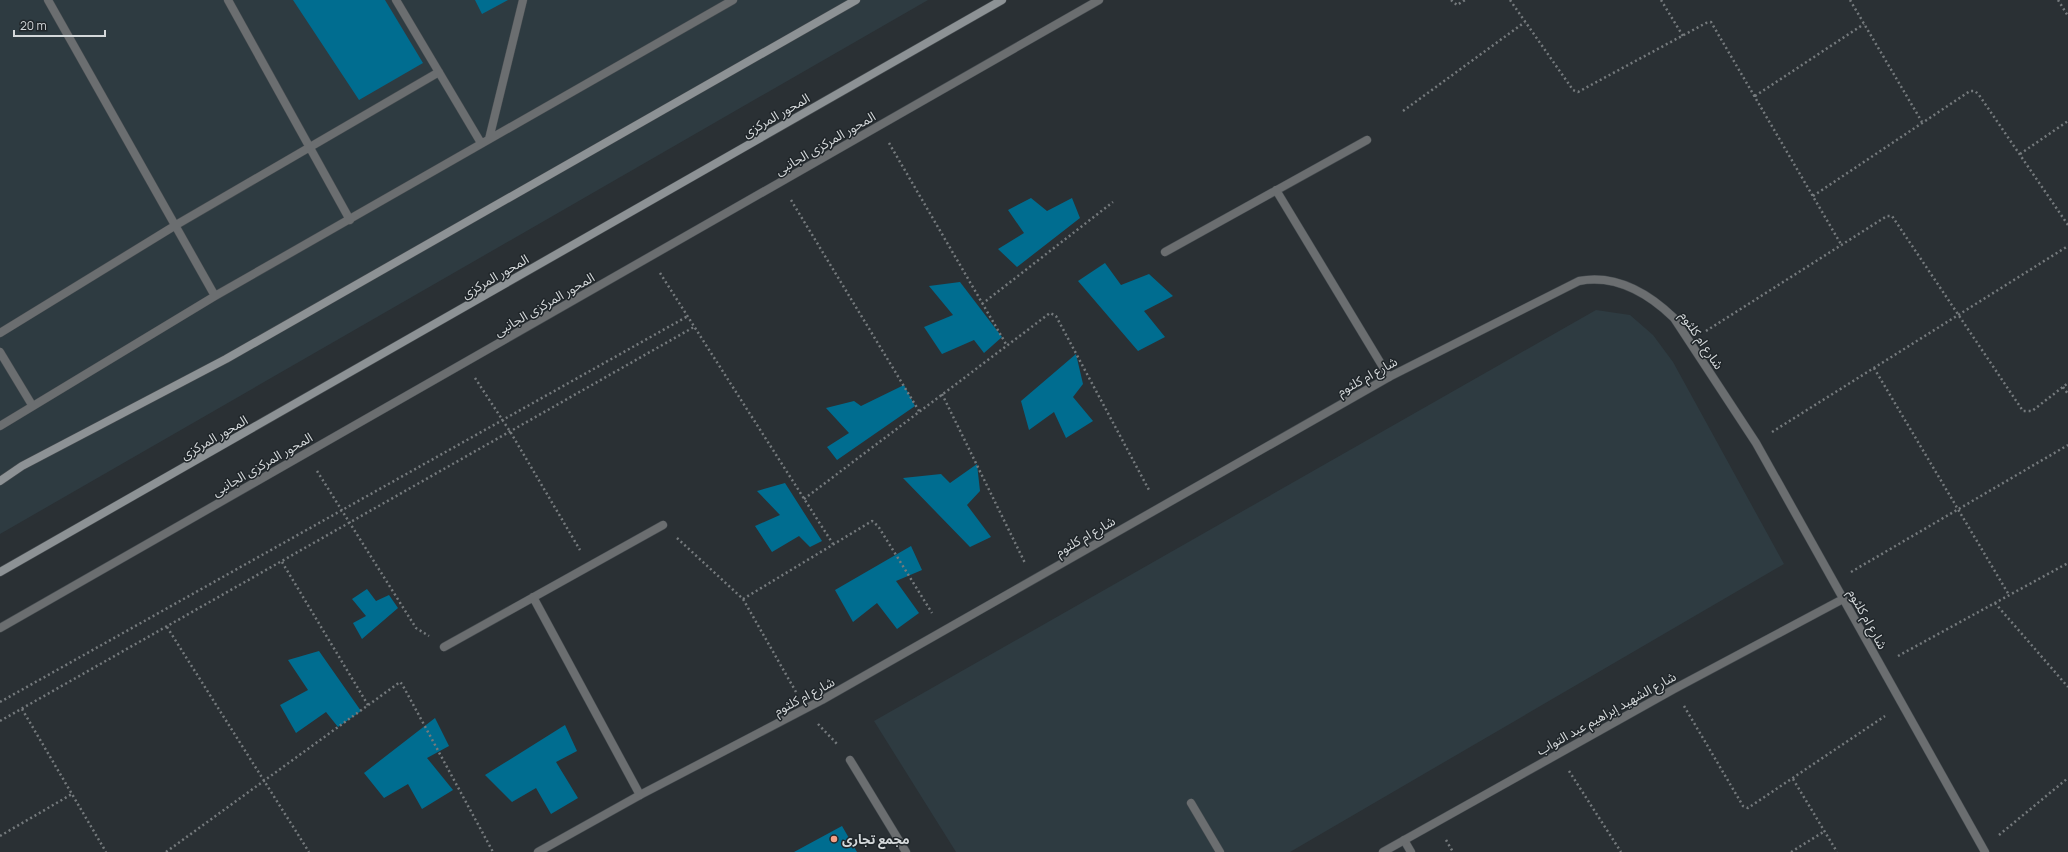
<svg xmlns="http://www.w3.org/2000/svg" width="2068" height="852" font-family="Manrope,'Noto Sans Arabic',sans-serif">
<rect width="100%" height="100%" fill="#2a3034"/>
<path fill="#2e3b41" d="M0 0H928L0 534Z
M1596 310 1630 315 1653 335 1673 362 1784 564 1290 852H956L874 721Z"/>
<path fill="#006d90" d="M293 0H385L423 63 359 100Z
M475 0H508L482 14Z
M1031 198 1047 211 1072 198 1080 218 1017 267 998 249 1024 233 1008 210Z
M1105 263 1121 285 1149 274 1173 296 1144 311 1165 337 1138 351 1078 281Z
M960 282 1002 337 984 353 974 340 942 354 924 327 953 315 929 286Z
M1076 354 1083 384 1073 397 1093 421 1066 438 1054 412 1029 430 1021 401Z
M904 385 915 406 837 460 827 447 849 433 826 408 854 401 861 406Z
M977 464 980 491 967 505 991 537 970 547 903 478 941 474 950 483Z
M785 483 822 541 810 547 799 536 772 552 755 526 780 515 757 491Z
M911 546 922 570 896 581 919 613 897 629 877 603 853 622 835 590Z
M367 589 376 601 389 595 398 608 362 639 353 623 366 616 352 599Z
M319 651 361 711 338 727 326 712 296 733 280 705 308 690 288 660Z
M435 718 449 746 427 758 453 790 422 809 408 784 384 798 364 773Z
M565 725 577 751 556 762 578 798 551 814 536 788 512 802 485 775Z
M842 826 857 852H794Z"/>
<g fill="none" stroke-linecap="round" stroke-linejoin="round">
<g stroke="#454b4f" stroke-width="9">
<path id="lane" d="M48 0 215 296
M228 0 350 220
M396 0 481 143
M489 139 523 0
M1276 190 1389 377
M1165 252 1367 140
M0 333 176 225 439 72
M0 352 32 405
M0 426 215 296 733 0
M533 597 640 795
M444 647 663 525
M850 760 906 852
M1191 803 1220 852
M1404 840 1411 852"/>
</g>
<g stroke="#454b4f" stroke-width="9">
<path id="street" d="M0 628 1099 0
M538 852 640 795 822 700 1389 377 1579 281C1616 274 1648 293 1674 318L1756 443 1985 852
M1383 852 1674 689 1843 599"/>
</g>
<g stroke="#454b4f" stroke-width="9">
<path id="secondary" d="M0 481 22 466 226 359 856 0
M0 572 1002 0"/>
</g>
<path stroke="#757a7d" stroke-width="2.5" stroke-dasharray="2 3" stroke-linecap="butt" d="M1451 0 1457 5 1465 0
M1510 0 1573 90 1578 92 1706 23 1711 22 1842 246
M1661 0 1683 36
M1850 0 1922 122
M2058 0 2068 16
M1755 96 1864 24
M1403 111 1525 22
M889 143 1006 344
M2020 154 2068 121
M1813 196 1970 91H1975L1979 95 2068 225
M791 200 919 411
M660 273 833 544
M982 304 1113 202
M1706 331 1887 216H1892L2023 411H2032L2068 383
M1874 368 2009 595
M475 378 511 433 580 550
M2063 387 2068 394
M942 394 1025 563
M1772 432 2068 246
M317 471 416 628 429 636
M804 499 1050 313 1056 316 1149 490
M677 538 743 599 796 692
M282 562 368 705
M1851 572 2068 445
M743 599 872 521 878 526 932 613
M1995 603 2068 687
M167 627 309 852
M1898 656 2068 563
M0 702 688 316
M1684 706 1743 806 1748 808 1885 716
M22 709 106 852
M0 721 694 327
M818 724 838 745
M1569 771 1621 852
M1793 779 1837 852
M1999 835 2068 778
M0 836 72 794
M1446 840 1453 852
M166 852 400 682 402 684 493 852
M1791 852 1825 831"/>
<use href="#lane" stroke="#6b6e70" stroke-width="8"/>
<use href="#street" stroke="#6b6e70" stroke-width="8"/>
<use href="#secondary" stroke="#8d9295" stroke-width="8"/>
</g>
<circle fill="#f39f85" stroke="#20262a" stroke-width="1.5" cx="834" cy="839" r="4"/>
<g text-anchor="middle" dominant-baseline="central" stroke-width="3" stroke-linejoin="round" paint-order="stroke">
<g font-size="13" fill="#d4d8da" stroke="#20262a">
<text transform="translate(776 115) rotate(-30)">المحور المركزى</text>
<text transform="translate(825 143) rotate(-30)">المحور المركزى الجانبى</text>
<text transform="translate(495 276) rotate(-30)">المحور المركزى</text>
<text transform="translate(544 304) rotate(-30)">المحور المركزى الجانبى</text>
<text transform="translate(1702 340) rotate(56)">شارع ام كلثوم</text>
<text transform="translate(1367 376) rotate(-29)">شارع ام كلثوم</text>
<text transform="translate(214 437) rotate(-30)">المحور المركزى</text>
<text transform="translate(262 464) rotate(-30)">المحور المركزى الجانبى</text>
<text transform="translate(1085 536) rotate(-30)">شارع ام كلثوم</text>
<text transform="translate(1868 619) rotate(61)">شارع ام كلثوم</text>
<text transform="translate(804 696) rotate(-28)">شارع ام كلثوم</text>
<text transform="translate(1606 713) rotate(-29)">شارع الشهيد إبراهيم عبد التواب</text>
</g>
<g font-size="13" font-weight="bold" fill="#d4d8da" stroke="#20262a" text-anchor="start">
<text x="842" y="839">مجمع تجارى</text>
</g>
</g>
<path d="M14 30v6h91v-6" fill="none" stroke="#d4d8da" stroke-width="2"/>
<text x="20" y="30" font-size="12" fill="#d4d8da" stroke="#20262a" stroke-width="3" paint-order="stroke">20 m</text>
</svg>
